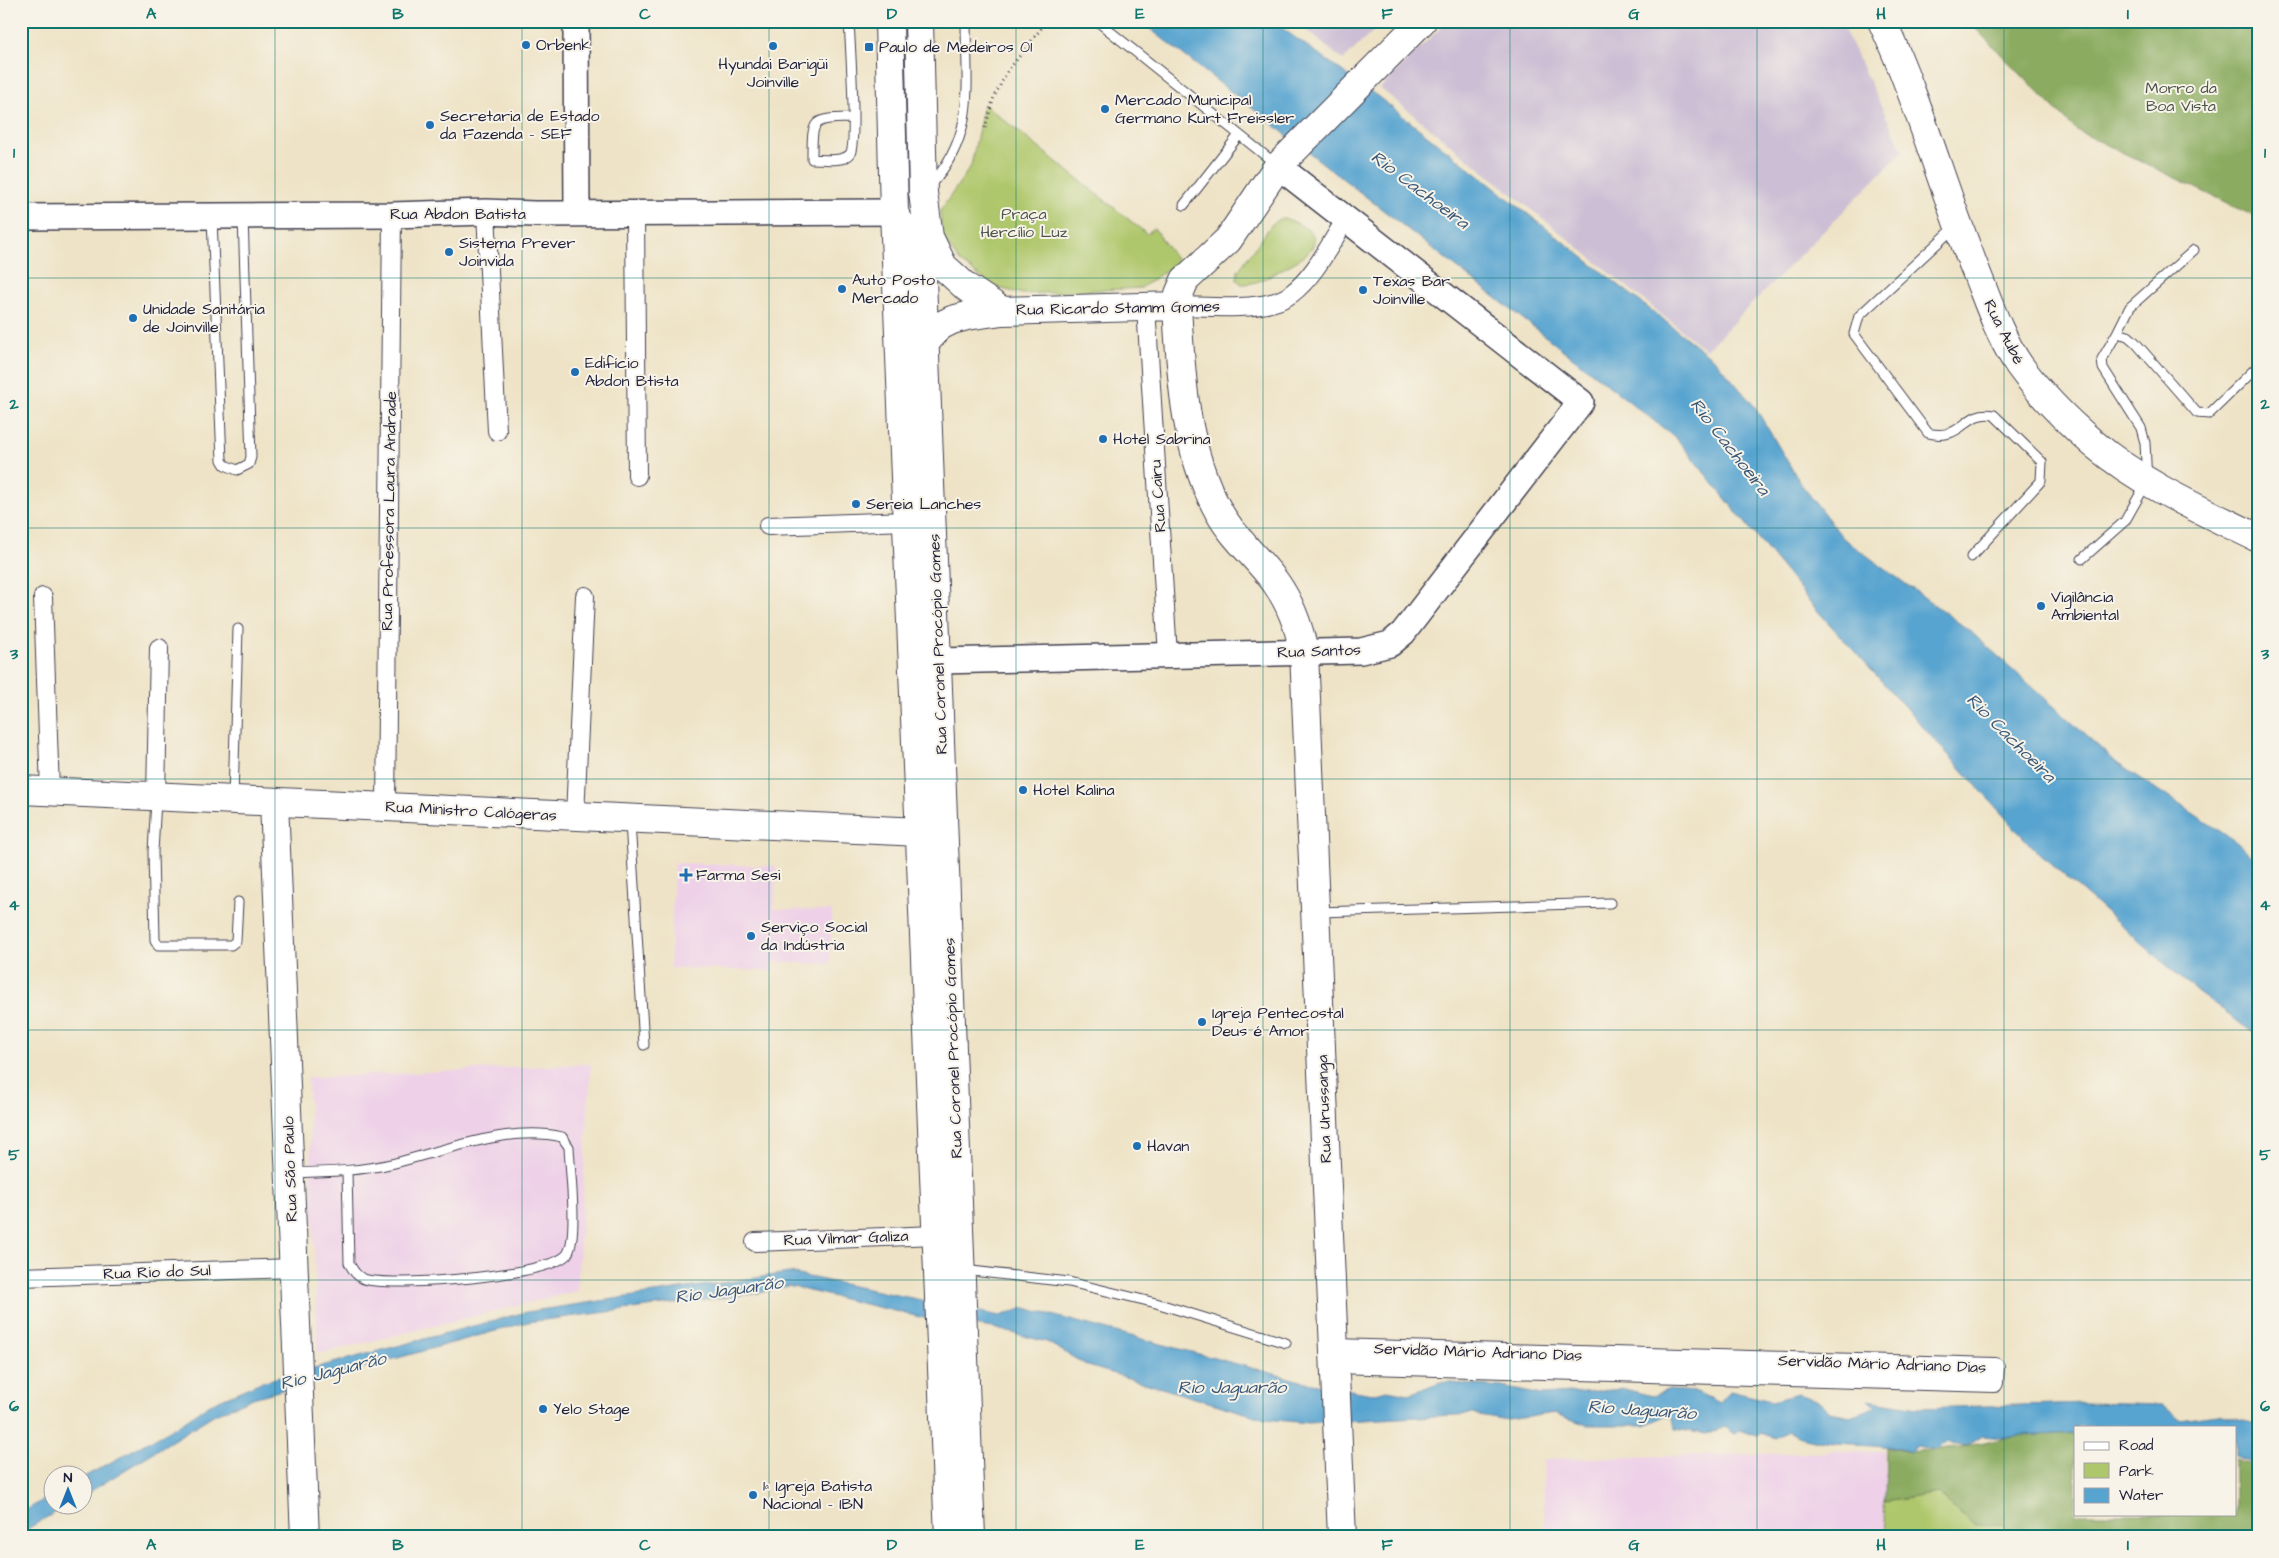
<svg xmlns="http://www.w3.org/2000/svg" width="2279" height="1558" font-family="'Architects Daughter',sans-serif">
<rect width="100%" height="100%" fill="#f7f3e8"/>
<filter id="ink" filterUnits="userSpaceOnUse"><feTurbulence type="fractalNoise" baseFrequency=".02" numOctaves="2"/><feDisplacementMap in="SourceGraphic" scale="10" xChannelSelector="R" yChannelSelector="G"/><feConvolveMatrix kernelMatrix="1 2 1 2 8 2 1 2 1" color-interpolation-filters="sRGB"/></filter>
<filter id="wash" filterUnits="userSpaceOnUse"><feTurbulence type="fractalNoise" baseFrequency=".0096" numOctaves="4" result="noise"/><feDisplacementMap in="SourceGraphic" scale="20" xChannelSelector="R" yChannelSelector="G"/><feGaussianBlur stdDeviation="1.12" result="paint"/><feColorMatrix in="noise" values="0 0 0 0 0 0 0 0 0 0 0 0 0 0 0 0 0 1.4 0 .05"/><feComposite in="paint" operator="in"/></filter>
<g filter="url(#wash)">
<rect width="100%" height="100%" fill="#eee3c6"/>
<path fill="#eed0e8" d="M674 863 776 866 774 909 832 911 830 964 774 962 773 971 670 968Z
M591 1064 577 1291 318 1354 308 1078Z
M1884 1451 1886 1537H1545L1543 1459Z"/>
<path fill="#ccbed4" d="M1295 21H1384L1343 60Z
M1447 21H1840L1903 151 1706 350 1380 88Z"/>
<path fill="#afc76c" stroke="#687454" d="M984 104 1147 234 1154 228 1178 262 1141 288 1023 294 994 287 959 261 942 236 940 211 971 166Z
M1284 218C1328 233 1320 250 1284 268 1270 276 1257 285 1241 284L1237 280 1238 271 1272 224 1277 220Z
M1938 1493 1975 1527 2002 1524 2016 1537H1886L1885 1502Z"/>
<path fill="#8bac60" stroke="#56674e" d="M1968 21H2258V218L2076 130Z
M2062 1433 2075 1434V1514H2235V1459L2258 1466V1537H2110L2109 1533 2016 1535 2002 1524 1975 1527 1938 1493 1885 1502 1886 1447 1909 1452 1968 1446 2005 1437Z"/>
<path fill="#58a4d0" stroke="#3d6386" d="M1140 21H1272L1377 96 1716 361 1755 407 1801 484 1843 538 1970 631 2118 764 2235 841 2258 861V1036L2198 993 2033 848 1814 607 1676 438Z
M789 1273 1000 1316 1025 1308 1301 1381 1372 1394 1387 1390 1409 1394 1440 1382 1502 1387 1541 1395 1625 1389 1652 1396 1667 1390 1697 1392 1719 1403 1730 1391 1771 1401 1798 1394 1818 1401 1830 1412 1851 1416 1876 1407 1868 1400 1918 1408 2088 1403 2163 1405 2179 1419 2217 1414 2258 1423V1464L2235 1456V1427H2075V1433L2005 1437 1981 1435 1968 1446 1946 1442 1935 1450 1916 1446 1909 1452C1870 1438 1826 1451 1787 1431L1776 1438 1761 1433 1757 1436 1740 1430 1734 1434 1724 1427 1706 1434 1675 1429 1673 1419 1666 1416 1644 1425H1587L1554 1413 1508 1420 1473 1414 1308 1423 1265 1419 1088 1366 1047 1342 993 1328 924 1318 788 1286 759 1293 528 1322 253 1398 215 1414 83 1496 82 1478 177 1426 210 1404 261 1382 526 1312Z
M52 1495V1506H66L29 1528 21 1537V1513Z"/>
</g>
<g filter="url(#ink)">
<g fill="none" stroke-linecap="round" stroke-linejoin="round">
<g stroke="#413f50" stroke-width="11">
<path id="lane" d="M849 21C850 40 857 145 850 154 843 163 822 159 812 159 812 118 812 119 852 118
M1097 21 1277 165
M930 185C977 135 966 85 966 21
M1184 205 1239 135
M212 218 222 460 225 465 237 470 249 464 251 457 243 217
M1955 227 1859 316 1854 334 1928 433C1964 442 1964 409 1994 415L2042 462 2041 481 1971 557
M2117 333 2130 307 2194 250
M2082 559 2125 521 2147 482 2145 443 2141 428 2103 368 2102 359 2117 333 2128 336 2135 342 2197 413 2209 414 2258 366
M233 798 238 629
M156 800 153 852 155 940 158 945H231L236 941 238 902
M630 822 644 1045
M1318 912 1610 903
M293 1173C327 1172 362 1171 395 1163 446 1150 510 1125 562 1137L569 1147C570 1171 578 1234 568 1253 555 1276 392 1288 364 1279 356 1276 353 1270 349 1263L347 1171
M963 1270 1069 1282 1156 1303 1286 1343"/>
</g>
<g stroke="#413f50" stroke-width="20">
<path id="street" d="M486 212 497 431
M635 213 637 476
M1177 306C1208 306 1267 313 1291 294 1315 276 1330 244 1346 219
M1146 307 1168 655
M768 526 907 521
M43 597 50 791
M156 797 159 648
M386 807 392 215
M575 816 585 596
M755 1242 936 1235
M21 1277 294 1268
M1334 1348 1995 1367 1994 1383 1335 1364"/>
</g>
<g stroke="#413f50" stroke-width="28">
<path id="secondary" d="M576 21 577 214
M21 217 392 215 486 212 534 214 894 212
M939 661 1361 651 1390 644 1403 633 1581 402 1278 166"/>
</g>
<g stroke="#413f50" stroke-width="30">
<path id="primary" d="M889 21 894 212 949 1537
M919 21 923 193 929 237 943 266 966 287 1002 311
M1882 21C1919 101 1942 187 1975 269 1988 301 1999 336 2019 365 2040 394 2067 421 2094 444 2143 485 2201 510 2258 538
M897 218C909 238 918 256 922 278L971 1537
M924 344 940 326 952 320 967 316 1002 311 1177 306
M21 790 920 832
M274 802 305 1537
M1342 1537 1304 652C1299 627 1291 604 1276 583 1258 558 1234 539 1219 512 1184 449 1181 376 1177 306L1179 294 1185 280 1228 240 1278 166 1422 21"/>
</g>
<path stroke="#413f50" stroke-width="3" stroke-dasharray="1 4" stroke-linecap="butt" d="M985 128 994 97 1007 72 1047 21"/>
<use href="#lane" stroke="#fff" stroke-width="9"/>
<use href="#street" stroke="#fff" stroke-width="18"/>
<use href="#secondary" stroke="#fff" stroke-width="25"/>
<use href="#primary" stroke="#fff" stroke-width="28"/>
</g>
</g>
<path fill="none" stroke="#0f766e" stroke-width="1" stroke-opacity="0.55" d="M275 21V1537M522 21V1537M769 21V1537M1016 21V1537M1263 21V1537M1510 21V1537M1757 21V1537M2004 21V1537M21 278H2258M21 528H2258M21 779H2258M21 1030H2258M21 1280H2258"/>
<g fill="#1f6fb2" stroke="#f7f3e8" stroke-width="2">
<circle cx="526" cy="45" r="5"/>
<circle cx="773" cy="46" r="5"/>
<rect x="864" y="42" width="10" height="10" rx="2.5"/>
<circle cx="1105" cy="109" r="5"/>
<circle cx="430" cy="125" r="5"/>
<circle cx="449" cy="252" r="5"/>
<circle cx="842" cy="289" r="5"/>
<circle cx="1363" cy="290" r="5"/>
<circle cx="133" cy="318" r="5"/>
<circle cx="575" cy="372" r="5"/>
<circle cx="1103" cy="439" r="5"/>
<circle cx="856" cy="504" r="5"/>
<circle cx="2041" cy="606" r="5"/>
<circle cx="1023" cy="790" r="5"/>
<path d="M683.5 867.5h5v5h5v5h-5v5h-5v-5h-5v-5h5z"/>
<circle cx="751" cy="936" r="5"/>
<circle cx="1202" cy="1022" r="5"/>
<circle cx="1137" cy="1146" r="5"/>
<circle cx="543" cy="1409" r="5"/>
<circle cx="753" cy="1495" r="5"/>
</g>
<g text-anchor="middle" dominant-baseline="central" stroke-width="4" stroke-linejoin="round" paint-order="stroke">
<g font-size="16" fill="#22223b" stroke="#f7f3e8" text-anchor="start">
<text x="536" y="45">Orbenk</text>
<text x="879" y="47">Paulo de Medeiros 01</text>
<text x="773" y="64" text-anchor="middle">Hyundai Barigüi<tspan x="773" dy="18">Joinville</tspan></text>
<text x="1115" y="100">Mercado Municipal<tspan x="1115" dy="18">Germano Kurt Freissler</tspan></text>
<text x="440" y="116">Secretaria de Estado<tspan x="440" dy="18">da Fazenda - SEF</tspan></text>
<text x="459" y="243">Sistema Prever<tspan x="459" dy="18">Joinvida</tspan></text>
<text x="852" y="280">Auto Posto<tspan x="852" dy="18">Mercado</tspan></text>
<text x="1373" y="281">Texas Bar<tspan x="1373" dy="18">Joinville</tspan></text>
<text x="143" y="309">Unidade Sanitária<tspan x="143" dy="18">de Joinville</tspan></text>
<text x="585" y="363">Edifício<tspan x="585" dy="18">Abdon Btista</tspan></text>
<text x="1113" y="439">Hotel Sabrina</text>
<text x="866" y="504">Sereia Lanches</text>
<text x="2051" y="597">Vigilância<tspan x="2051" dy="18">Ambiental</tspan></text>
<text x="1033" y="790">Hotel Kalina</text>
<text x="696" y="875">Farma Sesi</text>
<text x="761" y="927">Serviço Social<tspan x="761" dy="18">da Indústria</tspan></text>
<text x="1212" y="1013">Igreja Pentecostal<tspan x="1212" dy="18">Deus é Amor</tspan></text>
<text x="1147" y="1146">Havan</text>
<text x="553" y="1409">Yelo Stage</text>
<text x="763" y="1486">1ª Igreja Batista<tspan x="763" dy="18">Nacional - IBN</tspan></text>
</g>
<g font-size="16" fill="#4c544a" stroke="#f7f3e8">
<text x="2181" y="88">Morro da<tspan x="2181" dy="18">Boa Vista</tspan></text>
<text x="1024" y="214">Praça<tspan x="1024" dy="18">Hercílio Luz</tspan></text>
</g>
<g font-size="16" fill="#22223b" stroke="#f7f3e8">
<text x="458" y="214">Rua Abdon Batista</text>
<text transform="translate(1118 308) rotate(-1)">Rua Ricardo Stamm Gomes</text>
<text transform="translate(2004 332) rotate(63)">Rua Aubé</text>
<text transform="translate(1158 496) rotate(-94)">Rua Cairu</text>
<text transform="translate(389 511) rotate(-89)">Rua Professora Laura Andrade</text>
<text transform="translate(938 644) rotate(-92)">Rua Coronel Procópio Gomes</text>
<text transform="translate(1319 651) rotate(-2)">Rua Santos</text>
<text transform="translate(471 811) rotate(3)">Rua Ministro Calógeras</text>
<text transform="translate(953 1048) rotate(-92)">Rua Coronel Procópio Gomes</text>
<text transform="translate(1324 1109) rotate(-92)">Rua Urussanga</text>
<text transform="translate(290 1169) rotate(-92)">Rua São Paulo</text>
<text transform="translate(846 1238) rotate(-2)">Rua Vilmar Galiza</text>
<text transform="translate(157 1272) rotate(-2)">Rua Rio do Sul</text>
<text transform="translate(1478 1352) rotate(2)">Servidão Mário Adriano Dias</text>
<text transform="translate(1882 1364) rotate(2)">Servidão Mário Adriano Dias</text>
</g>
<g font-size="18" font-style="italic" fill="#385677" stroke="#f7f3e8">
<text transform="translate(1420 190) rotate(37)">Rio Cachoeira</text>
<text transform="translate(1730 447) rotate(52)">Rio Cachoeira</text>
<text transform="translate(2011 738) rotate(45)">Rio Cachoeira</text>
<text transform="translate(729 1290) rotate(-8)">Rio Jaguarão</text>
<text transform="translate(333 1371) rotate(-14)">Rio Jaguarão</text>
<text x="1232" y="1387">Rio Jaguarão</text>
<text transform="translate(1642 1410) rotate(4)">Rio Jaguarão</text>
</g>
</g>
<rect width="2279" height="1558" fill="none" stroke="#f7f3e8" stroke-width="55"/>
<rect x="2074" y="1426" width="162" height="90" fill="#f7f3e8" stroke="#a29fa3"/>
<rect x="2084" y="1442" width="25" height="8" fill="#ffffff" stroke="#a29fa3"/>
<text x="2119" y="1450" font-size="15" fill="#22223b">Road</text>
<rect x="2084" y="1463" width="25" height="15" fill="#afc76c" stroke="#a29fa3"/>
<text x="2119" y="1476" font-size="15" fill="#22223b">Park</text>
<rect x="2084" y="1488" width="25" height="15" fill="#58a4d0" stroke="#a29fa3"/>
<text x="2119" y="1500" font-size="15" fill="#22223b">Water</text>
<g transform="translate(68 1490)"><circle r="24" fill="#f7f3e8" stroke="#a29fa3"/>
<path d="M0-4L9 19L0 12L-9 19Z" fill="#1f6fb2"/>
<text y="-8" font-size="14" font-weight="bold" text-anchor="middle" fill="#22223b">N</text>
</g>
<rect x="28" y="28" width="2224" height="1502" fill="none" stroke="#0f766e" stroke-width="2"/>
<g font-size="16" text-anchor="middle" font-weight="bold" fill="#0f766e">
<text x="151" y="19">A</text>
<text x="398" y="19">B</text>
<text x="645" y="19">C</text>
<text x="892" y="19">D</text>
<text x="1140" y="19">E</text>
<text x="1387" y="19">F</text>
<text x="1634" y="19">G</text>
<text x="1881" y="19">H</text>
<text x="2128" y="19">I</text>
<text x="14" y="158">1</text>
<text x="2265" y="158">1</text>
<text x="14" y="409">2</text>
<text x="2265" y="409">2</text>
<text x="14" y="659">3</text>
<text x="2265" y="659">3</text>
<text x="14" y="910">4</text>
<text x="2265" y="910">4</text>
<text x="14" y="1160">5</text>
<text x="2265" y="1160">5</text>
<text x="14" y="1411">6</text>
<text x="2265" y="1411">6</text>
<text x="151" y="1550">A</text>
<text x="398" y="1550">B</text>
<text x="645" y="1550">C</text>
<text x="892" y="1550">D</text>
<text x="1140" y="1550">E</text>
<text x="1387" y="1550">F</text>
<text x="1634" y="1550">G</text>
<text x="1881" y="1550">H</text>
<text x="2128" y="1550">I</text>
</g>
</svg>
